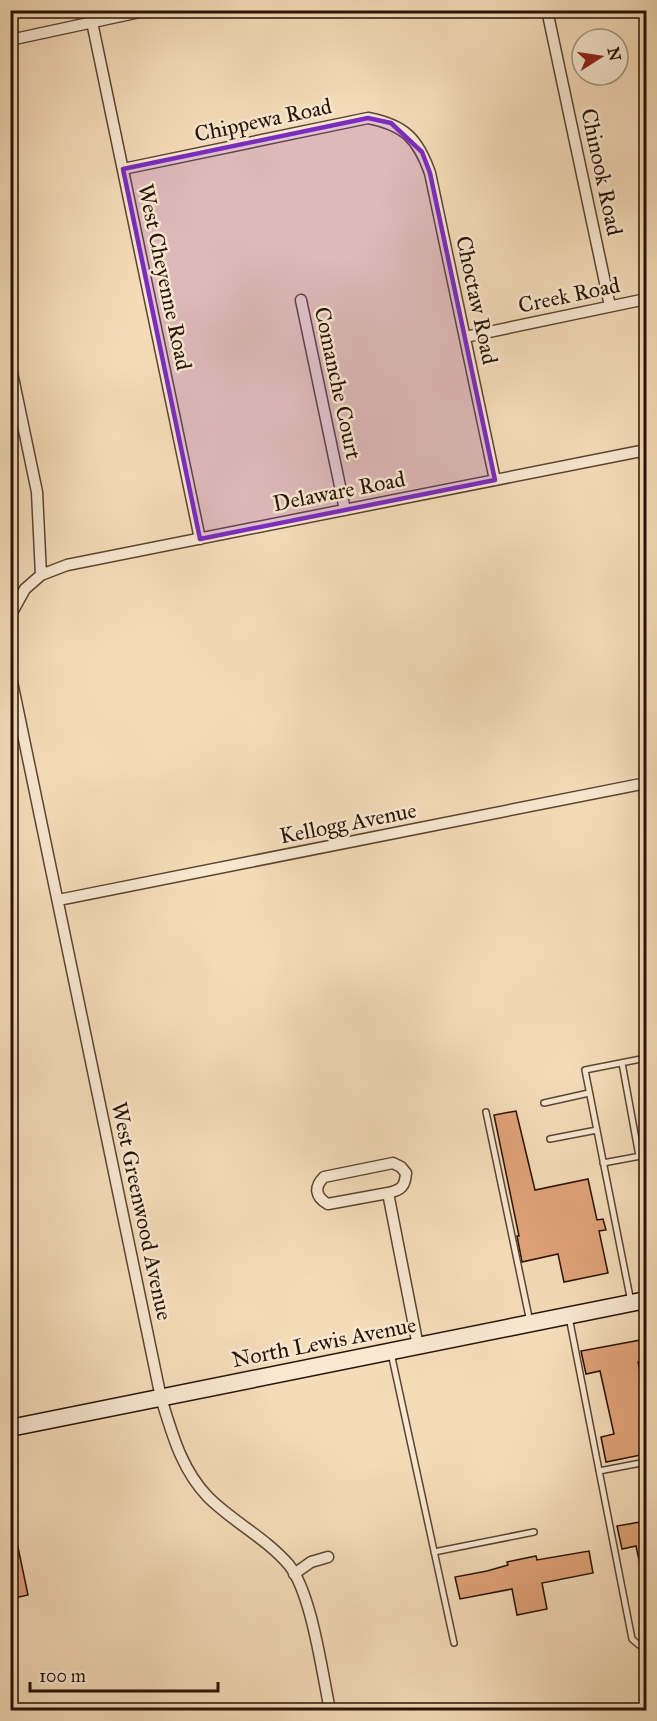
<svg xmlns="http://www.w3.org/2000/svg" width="657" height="1721" font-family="'IM FELL Great Primer',serif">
<rect width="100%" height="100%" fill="#f5dcb9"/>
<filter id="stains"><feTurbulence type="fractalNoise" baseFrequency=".00333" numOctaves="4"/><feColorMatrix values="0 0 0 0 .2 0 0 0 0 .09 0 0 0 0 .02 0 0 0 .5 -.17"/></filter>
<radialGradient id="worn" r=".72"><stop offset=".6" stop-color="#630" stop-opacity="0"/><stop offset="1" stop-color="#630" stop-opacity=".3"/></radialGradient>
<path fill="#e1a379" stroke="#271205" stroke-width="1.5" d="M516 1111 535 1190 588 1179 597 1220 603 1219 606 1230 599 1231 608 1273 564 1282 558 1254 522 1262 517 1236H519L494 1115Z
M646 1339V1360L638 1362 646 1401V1454L606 1462 601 1437 614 1434 600 1371 586 1374 581 1351Z
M646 1521V1574H642L636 1546 622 1549 617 1526Z
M10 1533H15L28 1595 10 1599Z
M589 1551 593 1573 542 1583 547 1609 517 1615 512 1589 460 1599 455 1577 487 1571 508 1565 507 1562 536 1556 537 1560Z"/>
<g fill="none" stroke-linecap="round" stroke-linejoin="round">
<g stroke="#5a4432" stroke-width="8">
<path id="service" d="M622 1063 639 1156
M544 1103 589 1093
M486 1112 530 1322
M550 1139 597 1130
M603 1163 646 1155
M631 1302 585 1070 646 1058
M569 1317 632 1639 639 1645 646 1643
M391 1353 454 1643
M599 1471 646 1462
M434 1552 534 1532"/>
</g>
<g stroke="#5a4432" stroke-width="13">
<path id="minor" d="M547 10 610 306
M92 22 200 539
M10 40 149 10
M123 169 368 118C405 125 418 139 430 173L495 480
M301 300 345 510
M465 337 646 299
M10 363 37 492 41 575 25 589 10 616
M41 575 67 565 646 450
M10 672 161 1398C172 1433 181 1469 208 1497 233 1522 266 1538 289 1565 312 1594 322 1673 330 1710
M58 900 646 783
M388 1193C401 1190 405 1187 406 1173L401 1167 393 1163 324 1177C314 1187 315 1197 328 1204L388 1193 418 1346
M294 1574 311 1562 328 1557"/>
</g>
<g stroke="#271205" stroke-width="19">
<path id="secondary" d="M10 1428 646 1300"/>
</g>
<use href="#service" stroke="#f8e8d2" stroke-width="5"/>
<use href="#minor" stroke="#f8e8d2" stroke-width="10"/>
<use href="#secondary" stroke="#f8e8d2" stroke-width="16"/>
</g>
<path fill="#7b2cbf" fill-opacity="0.2" stroke="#7b2cbf" stroke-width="4.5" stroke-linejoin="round" d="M368 118 391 123 422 152 430 173 495 480 200 539 123 169Z"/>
<g text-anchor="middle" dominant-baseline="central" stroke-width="5" stroke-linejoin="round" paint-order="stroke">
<g font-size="22" fill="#271205" stroke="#f8e8d2">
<text transform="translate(263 120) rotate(-12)">Chippewa Road</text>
<text transform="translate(602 172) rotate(78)">Chinook Road</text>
<text transform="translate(165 277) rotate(78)">West Cheyenne Road</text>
<text transform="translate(569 295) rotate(-12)">Creek Road</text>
<text transform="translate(477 300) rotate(78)">Choctaw Road</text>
<text transform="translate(338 383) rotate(78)">Comanche Court</text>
<text transform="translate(339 491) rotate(-11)">Delaware Road</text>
<text transform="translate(348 823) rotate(-11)">Kellogg Avenue</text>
<text transform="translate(142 1211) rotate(78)">West Greenwood Avenue</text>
<text transform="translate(324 1342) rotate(-11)">North Lewis Avenue</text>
</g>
</g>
<rect width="657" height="1721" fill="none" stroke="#f5dcb9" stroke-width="36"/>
<rect x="12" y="12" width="633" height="1697" fill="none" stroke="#271205" stroke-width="3"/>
<rect x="18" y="18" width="621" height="1685" fill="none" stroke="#271205" stroke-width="1.5"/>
<g transform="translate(600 57) rotate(78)"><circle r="28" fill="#f8e8d2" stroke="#a49280" stroke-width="1.5"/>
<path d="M0-4.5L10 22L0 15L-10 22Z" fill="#8f2418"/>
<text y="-9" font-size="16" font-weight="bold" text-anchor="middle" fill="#271205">N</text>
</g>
<path d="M30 1682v9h188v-9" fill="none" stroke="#271205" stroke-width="3"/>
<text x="39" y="1682" font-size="18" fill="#271205" stroke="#f8e8d2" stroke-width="4.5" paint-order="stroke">100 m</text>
<rect width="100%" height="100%" filter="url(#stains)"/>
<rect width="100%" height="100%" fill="url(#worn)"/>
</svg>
